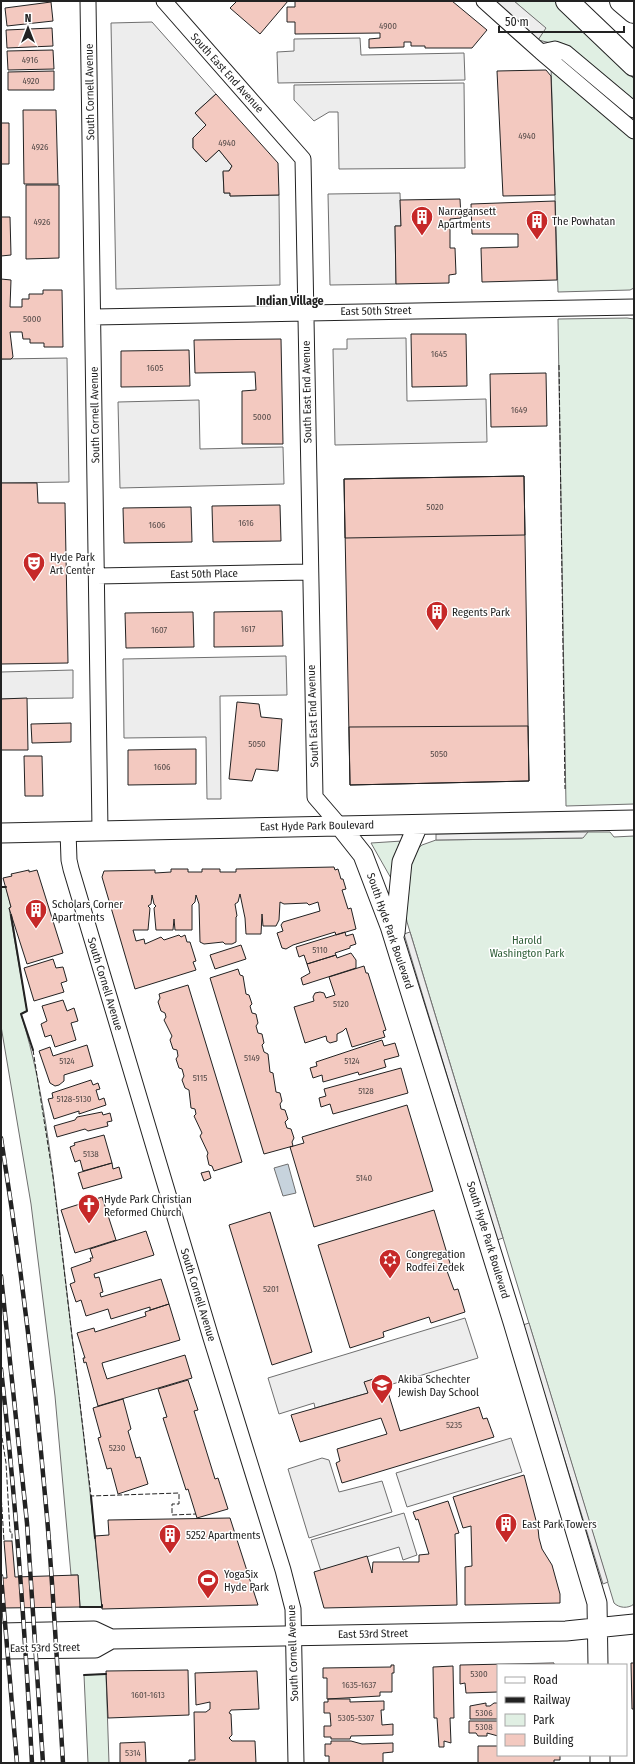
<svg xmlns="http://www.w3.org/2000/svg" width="635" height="1764" font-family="'Fira Sans Condensed',sans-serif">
<rect width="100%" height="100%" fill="#fff"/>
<path fill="#e0efe3" stroke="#6f6f6f" d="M514 1H554L634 79V104L564 46 538 40 545 28Z
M551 67 634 138V288L630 290 558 292Z
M627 318 634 319V804L566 806 558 319Z
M588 832H610L614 837 634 836V1604C628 1609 619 1608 614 1603L407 922 405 911 411 854 422 845 436 840 582 838Z
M402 841 392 880 371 843Z
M1 887H6L11 907 9 908 27 1011 21 1014C46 1094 54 1184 64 1267 77 1380 91 1493 102 1607H80L78 1575H71L55 1396 31 1204 1 1026Z
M106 1674 109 1763H88L84 1675Z"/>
<path fill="#ededed" stroke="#6f6f6f" d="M484 1H514L546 28 534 46Z
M152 22 216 94 195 113 206 125 193 138V148L206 162 219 150 232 166 229 171 223 172 224 193H230V196L279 195 280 285 116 289 111 23Z
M360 38 361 55 464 53 465 80 278 83 277 52 294 51V39Z
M464 83 465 168 339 169 338 112H329L314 121 294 100V85Z
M400 193 401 226H395L396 284 330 285 328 194Z
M406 338 407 401 486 399 487 442 335 445 333 349H347V339Z
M67 358 69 482 1 483V359Z
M199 400 200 449 283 447 284 484 120 488 118 402Z
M286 656 287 695 220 696 221 799H207L206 737 124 738 123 659Z
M73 670V698L1 699V672Z
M588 832 583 838 436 840V834Z
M410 932 503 1238 497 1240 404 934Z
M465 1318 478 1358 386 1386 383 1376 365 1382 368 1393 315 1408 314 1403 279 1414 268 1378Z
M529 1323 608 1582 603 1584 523 1325Z
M511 1438 522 1472 407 1507 396 1473Z
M322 1458 329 1460 339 1492 382 1481 392 1512 309 1538 288 1469Z
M404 1513 417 1555 403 1560 399 1547 321 1571 311 1540Z"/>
<path fill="#c7d3dd" stroke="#6f6f6f" d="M288 1164 296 1193 283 1196 274 1168Z"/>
<path fill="#f3c9c0" stroke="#222" d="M237 1H288L260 34 230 8Z
M295 1H452L487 30 472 48H425V46H411V42H404V47L369 48V39L380 38V33L295 34V22H287V7H295Z
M51 2 53 21 7 26 5 8Z
M52 28 53 46 7 48 6 30Z
M53 50 54 69 8 70 7 51Z
M546 70 551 76 555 195 503 196 497 71Z
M54 71V90H8V72Z
M216 94 278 163 279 195 230 196V193H224L223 171H229L232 166 219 150 206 162 193 148V138L206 125 195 113Z
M23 110H56L58 184H24Z
M1 123H9V164H1Z
M26 185H59V258L26 259Z
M460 199 461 218 450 219V248H455L456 274 449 275V283L396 284 395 226H401L400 200Z
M555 201 557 280 482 282 481 248 518 247V234H472L471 204Z
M1 217H10L11 255 1 256Z
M1 279 11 280 10 307H22V299H29V294H43V290H62L63 347H44V343H30V339H23L22 332H10L13 357 11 359H1Z
M411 334H466L467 386 412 387Z
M281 339 283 444H242V391L256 390 255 372 195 373 194 340Z
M189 350 190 386 121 387V351Z
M546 373 547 426 491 427 490 374Z
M524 476 529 781 350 785 344 479Z
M524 476 525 535 345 538 344 479Z
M1 483H37L38 503H65L68 663 1 664Z
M280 505 281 541 213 542 212 506Z
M191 507 192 542 124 543 123 508Z
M282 611 283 646 214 647V612Z
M193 612 194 647 126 648 125 613Z
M27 698 28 750H1V699Z
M237 702 259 704 261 717 282 719 278 771 256 769 252 781 229 779Z
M71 723V742L32 743 31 724Z
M528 726 529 781 350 785 349 727Z
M196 749V784L128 785V750Z
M24 756H42L43 796H25Z
M334 867 335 870 338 869 341 879H343L346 889 342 890 348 909 351 908 356 929 336 935 335 932 293 945 286 949 282 948 277 933 283 931 281 925 283 922 320 911 318 902 309 905 307 903 284 904 280 902 279 920 276 926H263L262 914 261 934H246L245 918 240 894 238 902 235 904 237 916 236 917V942L232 944H225L223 942 204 944 200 942 199 904 196 895 195 902 192 905V930H175L174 919 173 930H156L154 908 156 906 154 904 152 895 151 904 148 906 150 908 148 930H133L136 941 144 939 145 944 161 937 164 940 179 935 181 937 185 935 187 942H190L196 961 193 962 196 970 135 989 102 877 104 871 155 870V873L171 872V869H188V872H202V869H220V872H236V869Z
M29 870V872L37 870 63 953 27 964 9 908 11 907 3 878 12 876 11 874Z
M345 932 346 936 353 934 356 944 350 946V948L335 953 336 955 307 964 304 955 299 957 296 947Z
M241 945 246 959 215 969 210 955Z
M351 953 356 960V968L303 985 301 978 310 973 307 964 336 955 337 958Z
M53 959 56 968 63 967 67 981 61 983 64 992 34 1001 24 968Z
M364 966 366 973H368L386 1030 383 1031 385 1037 352 1047 346 1028 343 1031 337 1034V1041L330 1043 327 1041 326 1036 305 1043 294 1007 314 1001 313 997 315 993 320 992 324 993 326 998 335 995 329 977Z
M238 969 240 975 243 976 246 994 249 995 252 1004 250 1006 252 1013 256 1014 258 1023 256 1026 258 1033 262 1034 264 1043 262 1045 264 1052 268 1054 270 1072 273 1073 276 1092 280 1093 282 1101 280 1104 281 1109 285 1110 288 1119 285 1122 287 1128 291 1129 294 1138 292 1142 293 1146 264 1154 210 978Z
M188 985 242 1162 214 1171 212 1166 209 1165 207 1156 208 1153 200 1136 202 1133 194 1116 196 1114 195 1109 191 1108 189 1090 185 1088 182 1080 184 1076 182 1069 179 1068 176 1059 178 1056 177 1050 173 1049 170 1040 172 1036 164 1020 166 1017 165 1013 161 1011 158 1002 160 998 159 994Z
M63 1000 67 1011 74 1008 78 1021 71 1023 76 1040 55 1047 51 1035 45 1037 41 1024 47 1021 42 1006Z
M382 1040 384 1046 395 1043 399 1056 384 1060 386 1067 359 1075 358 1072 323 1082 322 1075 313 1078 310 1068 317 1066 316 1062Z
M87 1045 93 1066 64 1075V1081L59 1085 55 1086 50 1083 39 1051 50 1047 53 1056Z
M401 1068 408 1093 333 1114 330 1104 321 1107 319 1098 326 1096 324 1089Z
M91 1080 93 1085 98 1083 100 1089 96 1090 99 1100 104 1098 106 1105 79 1114V1111L54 1119 48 1099 53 1098 52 1093Z
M407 1105 433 1191 314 1227 290 1147 304 1143 302 1137Z
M102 1112 103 1115 110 1113 112 1121 107 1122 108 1126 88 1131 85 1129 57 1137 54 1126 75 1120 77 1117Z
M104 1135 112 1163 83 1171 80 1160 75 1162 70 1147 75 1145 74 1143Z
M112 1163 113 1169 119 1167 122 1178 83 1189 78 1173Z
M209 1171 211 1178 204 1181 201 1173Z
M102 1197 116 1240 75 1253 61 1210Z
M434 1210 452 1270 447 1271 454 1290 458 1289 465 1312 431 1323 429 1317 383 1332 384 1337 350 1348 318 1245Z
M270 1212 312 1352 272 1365 229 1225Z
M146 1231 154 1255 94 1274 95 1278 99 1277 103 1292 100 1293 101 1297 161 1279 169 1304 150 1310V1307L111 1319 108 1309 86 1316 81 1300 76 1302 70 1284 75 1282 71 1268 91 1261 90 1258H93L90 1249Z
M169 1304 180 1340 102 1363 103 1367 107 1379 185 1355 192 1378 98 1406 86 1362 84 1363 83 1358H85L77 1333 94 1328 95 1332 146 1316 145 1312Z
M383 1376 400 1431 479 1407 483 1419 487 1418 494 1437 342 1483 336 1463 340 1461 337 1449 387 1434 381 1418 300 1442 291 1415 368 1393 364 1382Z
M188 1380 198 1410 194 1411 215 1479 218 1478 228 1509 197 1518 188 1489 186 1490 163 1418 167 1417 158 1389Z
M123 1399 131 1429 128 1431 136 1458 140 1457 148 1484 118 1494 111 1468 107 1469 98 1438 101 1437 93 1408Z
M524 1475 538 1528 539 1538 542 1549 552 1565 560 1594V1603L465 1605V1567L472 1566 471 1526 463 1528 453 1497Z
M448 1501 459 1533 455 1534 457 1605 324 1608 314 1572 367 1556 372 1573 373 1562H419V1555L429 1554 418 1519 416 1520 413 1512Z
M230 1518 258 1605 102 1609 95 1536 109 1535 108 1520Z
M4 1541H12L15 1577 78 1575 80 1607 1 1608V1578H7Z
M554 1663V1665H498V1692L466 1693 465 1683 460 1684V1665Z
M631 1663H634V1709H632Z
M391 1665H394V1673H392V1692H380V1696L327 1699V1678H323V1668L391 1667Z
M453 1666 454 1718H450L451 1743 444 1741V1747H439L437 1718H434L433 1667Z
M188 1670 189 1715 108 1718 106 1671Z
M257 1671 259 1709 231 1710 229 1713 231 1714 232 1735 229 1738 232 1741H255L256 1763H189V1760H195L194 1712H206L210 1709V1702L196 1705 195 1673Z
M328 1699H350V1702L384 1701V1710H381L382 1725 393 1724V1735L351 1736 350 1739H331V1737H324V1726H331L330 1713H324V1702H328Z
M486 1703V1706H490L494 1703H498V1719H470V1706Z
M469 1721H498V1736L487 1733V1736H478L476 1733H469Z
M331 1741H351L362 1744 393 1743V1752L383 1753V1763H329V1756H325V1744H331Z
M145 1742 146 1763H120V1743Z
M478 1746H498V1755H560V1760H554V1763H478Z"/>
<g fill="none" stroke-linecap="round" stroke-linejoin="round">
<g stroke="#222" stroke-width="17">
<path id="minor" d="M88 1 100 830
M164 1 303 159 315 797 340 826
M484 1 541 52 634 131
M541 52 555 49 566 53 634 110
M94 317 634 307
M97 576 310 572
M68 831 69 860 71 869 211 1338 283 1570 293 1609 296 1763"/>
</g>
<g stroke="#222" stroke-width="21">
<path id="tertiary" d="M340 826 363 855 390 926 513 1322 597 1603 598 1665
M1 833 634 820
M395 933 402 862 418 825
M1 1633 94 1631 111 1639 566 1631 634 1624
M1 1649 95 1648 111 1639
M600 1755V1763"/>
</g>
<g stroke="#222" stroke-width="24">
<path id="motorway" d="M567 1 634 65
M621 1 634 12"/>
</g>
<use href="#minor" stroke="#fff" stroke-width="15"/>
<use href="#tertiary" stroke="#fff" stroke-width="19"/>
<use href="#motorway" stroke="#fff" stroke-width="22"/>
<g stroke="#222" stroke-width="4.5">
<path id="rail" d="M1 1138C21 1264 36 1390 47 1517 54 1599 58 1681 63 1763
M1 1276 27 1523 43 1763
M1 1369C16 1500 25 1631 32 1763
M1 1576 17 1763"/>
</g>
<use href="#rail" stroke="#fff" stroke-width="3" stroke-dasharray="9" stroke-linecap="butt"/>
<path stroke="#222" stroke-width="1" stroke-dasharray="5 2" stroke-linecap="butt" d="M559 365 565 789
M33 1050 53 1177 91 1496 179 1493V1504H172V1515L196 1514
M1 1431 6 1463 10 1532H12V1541
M1 1493 4 1541"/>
<path stroke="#222" stroke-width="2" d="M1 887H6
M11 915 27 1011 21 1014 33 1050
M91 1496 95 1538
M80 1607H102V1605
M84 1675 106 1674"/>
</g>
<defs>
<g id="building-pin" transform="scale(1.15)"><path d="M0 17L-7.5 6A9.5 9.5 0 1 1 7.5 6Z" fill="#c62828" stroke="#fff"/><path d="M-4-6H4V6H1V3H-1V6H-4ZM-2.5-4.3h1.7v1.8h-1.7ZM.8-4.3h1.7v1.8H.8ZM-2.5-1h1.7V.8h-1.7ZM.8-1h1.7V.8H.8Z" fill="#fff"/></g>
<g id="theatre-pin" transform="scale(1.15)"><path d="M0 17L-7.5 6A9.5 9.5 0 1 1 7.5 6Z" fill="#c62828" stroke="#fff"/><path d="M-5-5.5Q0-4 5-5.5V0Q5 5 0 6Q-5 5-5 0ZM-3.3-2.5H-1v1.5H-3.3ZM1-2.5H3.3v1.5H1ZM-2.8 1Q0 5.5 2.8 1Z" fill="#fff"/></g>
<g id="church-pin" transform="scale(1.15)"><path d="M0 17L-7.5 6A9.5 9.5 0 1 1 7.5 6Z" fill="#c62828" stroke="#fff"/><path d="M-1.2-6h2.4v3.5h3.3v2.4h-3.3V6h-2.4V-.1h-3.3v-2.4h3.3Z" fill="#fff"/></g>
<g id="synagogue-pin" transform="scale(1.15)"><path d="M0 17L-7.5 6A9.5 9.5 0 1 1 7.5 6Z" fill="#c62828" stroke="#fff"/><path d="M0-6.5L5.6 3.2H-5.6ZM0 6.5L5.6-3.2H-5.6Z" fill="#fff"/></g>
<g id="school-pin" transform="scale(1.15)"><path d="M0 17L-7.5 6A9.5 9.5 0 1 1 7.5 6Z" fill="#c62828" stroke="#fff"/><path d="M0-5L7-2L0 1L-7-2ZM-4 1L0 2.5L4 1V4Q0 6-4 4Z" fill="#fff"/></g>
<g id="stadium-pin" transform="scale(1.15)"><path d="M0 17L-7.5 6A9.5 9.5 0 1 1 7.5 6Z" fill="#c62828" stroke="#fff"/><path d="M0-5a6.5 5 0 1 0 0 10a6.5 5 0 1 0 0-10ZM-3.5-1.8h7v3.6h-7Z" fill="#fff"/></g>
</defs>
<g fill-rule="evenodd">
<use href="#building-pin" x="422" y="217"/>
<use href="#building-pin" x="537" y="221"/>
<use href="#theatre-pin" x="34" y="563"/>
<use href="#building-pin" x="437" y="612"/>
<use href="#building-pin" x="36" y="910"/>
<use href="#church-pin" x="89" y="1205"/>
<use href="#synagogue-pin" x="390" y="1260"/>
<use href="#school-pin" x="382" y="1385"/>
<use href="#building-pin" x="506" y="1524"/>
<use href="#building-pin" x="170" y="1535"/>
<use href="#stadium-pin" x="208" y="1580"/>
</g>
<g text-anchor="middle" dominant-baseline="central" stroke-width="3" stroke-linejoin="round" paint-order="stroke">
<g font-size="9" fill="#564c4a">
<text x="388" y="26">4900</text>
<text x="30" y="60">4916</text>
<text x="31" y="81">4920</text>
<text x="527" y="136">4940</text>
<text x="227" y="143">4940</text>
<text x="40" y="147">4926</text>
<text x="42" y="222">4926</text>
<text x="32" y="319">5000</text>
<text x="439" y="354">1645</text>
<text x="155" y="368">1605</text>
<text x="519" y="410">1649</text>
<text x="262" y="417">5000</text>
<text x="435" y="507">5020</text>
<text x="246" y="523">1616</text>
<text x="157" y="525">1606</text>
<text x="248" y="629">1617</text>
<text x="159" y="630">1607</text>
<text x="257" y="744">5050</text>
<text x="439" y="754">5050</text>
<text x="162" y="767">1606</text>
<text x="320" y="950">5110</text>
<text x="341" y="1004">5120</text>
<text x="252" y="1058">5149</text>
<text x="67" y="1061">5124</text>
<text x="352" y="1061">5124</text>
<text x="200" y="1078">5115</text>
<text x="366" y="1091">5128</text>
<text x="74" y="1099">5128-5130</text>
<text x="91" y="1154">5138</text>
<text x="364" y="1178">5140</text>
<text x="271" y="1289">5201</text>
<text x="454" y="1425">5235</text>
<text x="117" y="1448">5230</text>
<text x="479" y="1674">5300</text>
<text x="359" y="1685">1635-1637</text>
<text x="148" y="1695">1601-1613</text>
<text x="484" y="1713">5306</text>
<text x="356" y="1718">5305-5307</text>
<text x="484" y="1727">5308</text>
<text x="133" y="1753">5314</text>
</g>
<g font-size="11" fill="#222" stroke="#fff">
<text transform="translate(227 73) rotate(48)">South East End Avenue</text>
<text transform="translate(90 92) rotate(-91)">South Cornell Avenue</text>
<text transform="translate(376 311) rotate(-1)">East 50th Street</text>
<text transform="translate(307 392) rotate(-91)">South East End Avenue</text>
<text transform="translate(95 415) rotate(-91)">South Cornell Avenue</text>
<text transform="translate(204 574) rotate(-1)">East 50th Place</text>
<text transform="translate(313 716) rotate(-92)">South East End Avenue</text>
<text transform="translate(317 826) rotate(-1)">East Hyde Park Boulevard</text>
<text transform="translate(390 931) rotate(71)">South Hyde Park Boulevard</text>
<text transform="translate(105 984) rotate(73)">South Cornell Avenue</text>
<text transform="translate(488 1240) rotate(73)">South Hyde Park Boulevard</text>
<text transform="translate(198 1295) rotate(73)">South Cornell Avenue</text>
<text transform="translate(373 1634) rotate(-1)">East 53rd Street</text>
<text transform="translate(45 1648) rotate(-1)">East 53rd Street</text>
<text transform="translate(293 1653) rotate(-92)">South Cornell Avenue</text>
</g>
<g font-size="11" fill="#222" stroke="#fff" text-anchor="start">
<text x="438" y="211">Narragansett<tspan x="438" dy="13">Apartments</tspan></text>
<text x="552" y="221">The Powhatan</text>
<text x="50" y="557">Hyde Park<tspan x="50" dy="13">Art Center</tspan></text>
<text x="452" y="612">Regents Park</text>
<text x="52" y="904">Scholars Corner<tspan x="52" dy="13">Apartments</tspan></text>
<text x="104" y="1199">Hyde Park Christian<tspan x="104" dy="13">Reformed Church</tspan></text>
<text x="406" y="1254">Congregation<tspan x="406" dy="13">Rodfei Zedek</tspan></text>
<text x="398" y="1379">Akiba Schechter<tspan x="398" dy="13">Jewish Day School</tspan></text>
<text x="522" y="1524">East Park Towers</text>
<text x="186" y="1535">5252 Apartments</text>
<text x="224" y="1574">YogaSix<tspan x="224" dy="13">Hyde Park</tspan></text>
</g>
<g font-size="11" fill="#2f5e38" stroke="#fff">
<text x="527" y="940">Harold<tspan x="527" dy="13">Washington Park</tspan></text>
</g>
<g font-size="12" font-weight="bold" fill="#222" stroke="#fff">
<text x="290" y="301">Indian Village</text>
</g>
</g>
<rect width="635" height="1764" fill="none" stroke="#222222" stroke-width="4"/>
<rect x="497" y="1664" width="130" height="92" fill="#ffffff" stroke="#a7a7a7"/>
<rect x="505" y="1677" width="20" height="6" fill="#ffffff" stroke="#a7a7a7"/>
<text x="533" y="1684" font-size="12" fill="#222222">Road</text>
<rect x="505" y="1697" width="20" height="6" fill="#222222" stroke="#a7a7a7"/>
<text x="533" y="1704" font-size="12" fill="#222222">Railway</text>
<rect x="505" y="1714" width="20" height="12" fill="#e0efe3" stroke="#a7a7a7"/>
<text x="533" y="1724" font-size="12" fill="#222222">Park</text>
<rect x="505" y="1734" width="20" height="12" fill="#f3c9c0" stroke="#a7a7a7"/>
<text x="533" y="1744" font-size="12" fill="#222222">Building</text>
<g transform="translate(28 28)" stroke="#ffffff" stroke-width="3" paint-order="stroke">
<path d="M0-3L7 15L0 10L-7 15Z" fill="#222222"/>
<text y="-6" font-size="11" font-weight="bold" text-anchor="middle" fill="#222222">N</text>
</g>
<path d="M499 26v6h125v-6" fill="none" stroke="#222222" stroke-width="2"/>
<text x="505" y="26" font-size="12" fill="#222222" stroke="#ffffff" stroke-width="3" paint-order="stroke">50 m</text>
</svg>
